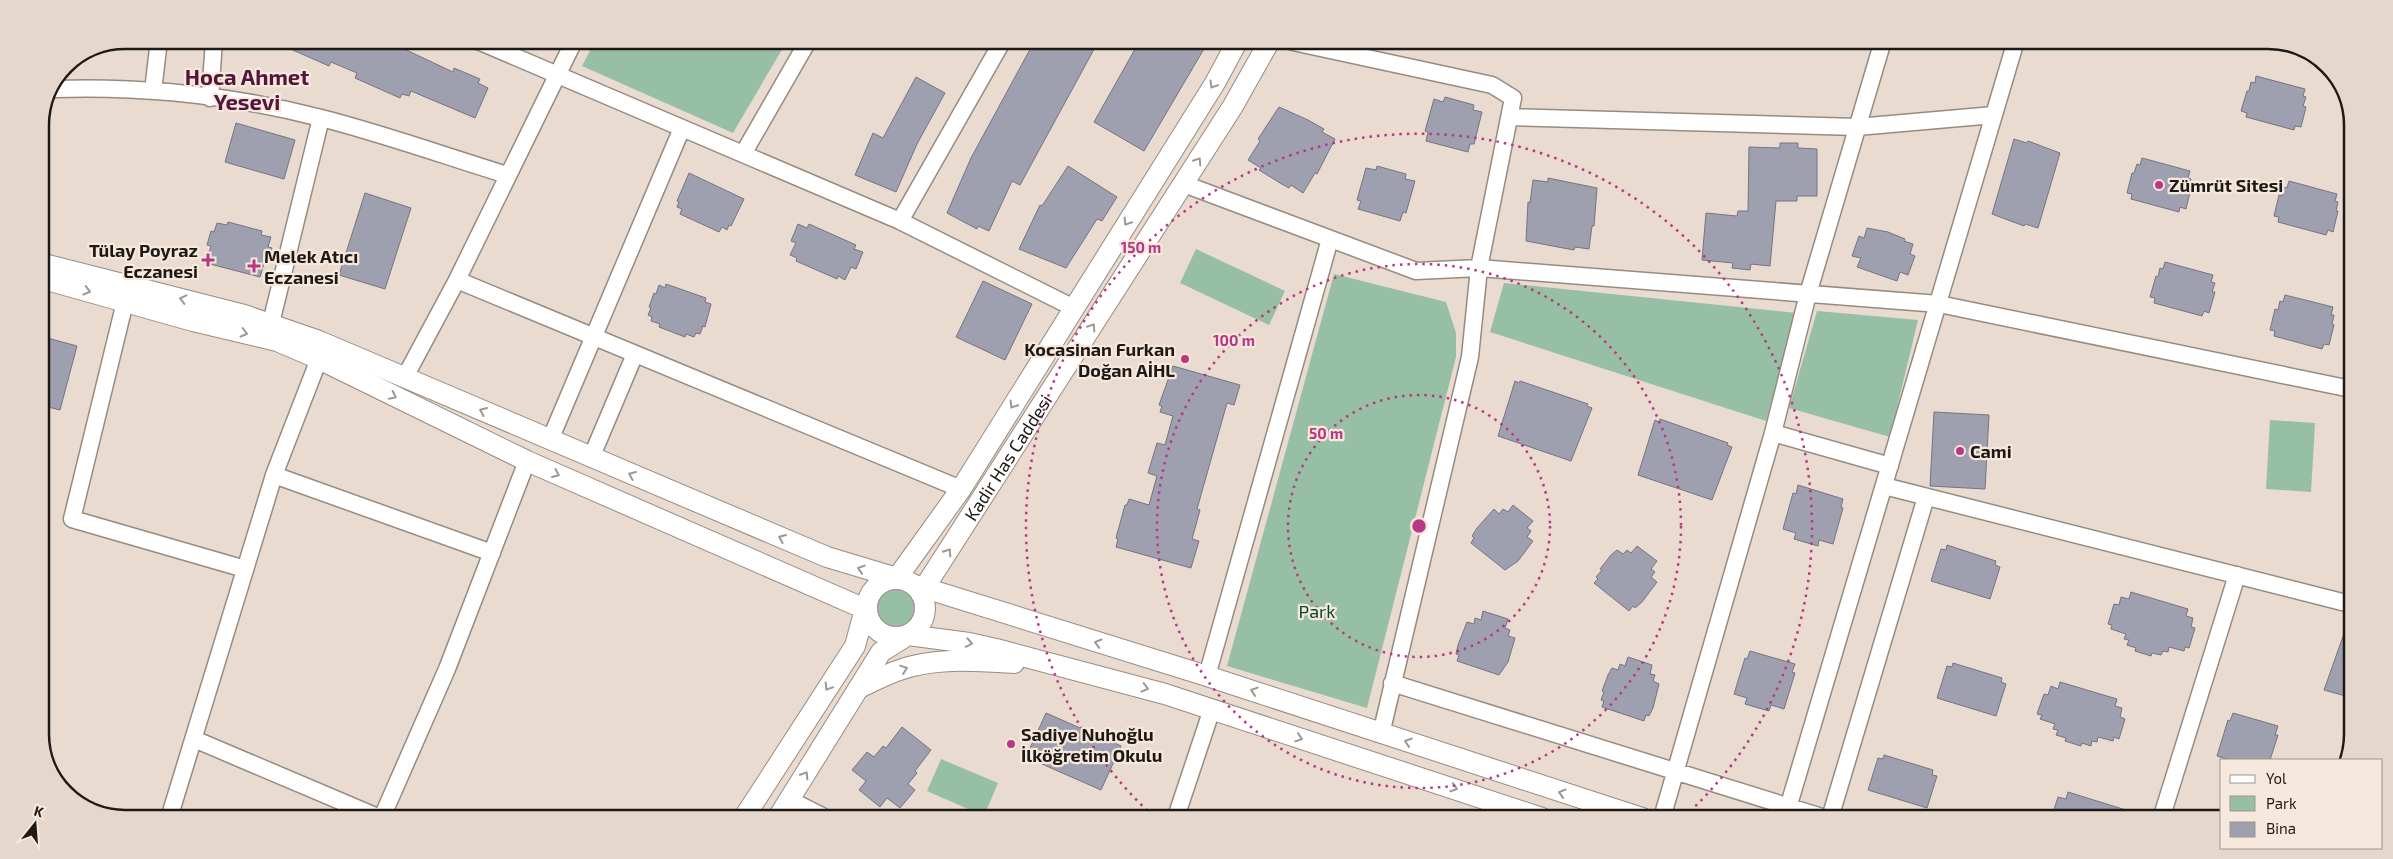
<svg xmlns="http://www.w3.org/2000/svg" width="2393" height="859" font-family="'Exo 2',sans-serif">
<rect width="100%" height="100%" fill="#e9dbcf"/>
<path fill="#97bfa6" d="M595 41H787L733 133 582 66Z
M1196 249 1285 291 1269 325 1180 283Z
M1334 274 1446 302 1456 333V357L1367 708 1227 666Z
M1504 283 1797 313 1766 421 1490 332Z
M1817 311 1918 320 1890 437 1789 408Z
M2270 420 2315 423 2311 492 2266 489Z
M874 607a22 22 0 1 1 44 0a22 22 0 1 1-44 0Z
M941 759 998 783 984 816 927 791Z"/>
<path fill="#9e9faf" stroke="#747483" d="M270 40 387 41 453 72 454 68 480 79 478 83 488 88 475 118 411 91 409 96 402 94 400 98 355 78 357 73 331 62 329 66Z
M1034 42H1098L1020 185 1012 181 989 231 978 226 977 229 947 213 971 158Z
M1139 42H1208L1144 151 1094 122Z
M2256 76 2305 89 2303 96 2306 97 2303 106 2306 107 2301 127 2295 126 2294 130 2246 117 2247 113 2241 111 2247 91H2249L2251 82 2255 83Z
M916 77 945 93 917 144 896 192 855 175 873 133 883 138Z
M1445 97 1474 105 1473 110 1482 112 1474 144H1470L1468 152 1426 141 1428 132 1425 131 1434 99 1443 102Z
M1279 107 1308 120 1324 129 1322 132 1335 139 1317 174 1315 173 1303 193 1291 185 1289 188 1280 183 1259 170 1261 168 1248 160 1260 141 1258 139Z
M236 123 295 140 284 179 225 162Z
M2014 139 2027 143 2028 141 2060 153 2038 228 2025 224 2024 226 1992 214Z
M1780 143H1798V148L1817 149V196H1797V201H1776L1770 266 1751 264 1750 270 1732 268 1733 263 1702 260 1706 213 1737 216 1738 211H1748L1749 147 1780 148Z
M2142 158 2190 171 2188 178 2191 179 2189 188H2191L2186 209 2180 207 2179 212 2131 199 2132 194 2127 193 2132 173H2134L2137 164 2140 165Z
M1068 166 1117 197 1102 221 1097 219 1066 268 1019 249 1040 205 1042 206Z
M1377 166 1406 174 1405 179 1415 181 1406 213 1403 212 1400 221 1358 209 1361 201 1357 200 1366 168 1376 170Z
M689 173 744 199 731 226 729 225 727 230 722 227 719 232 680 214 682 209 677 207 679 202 677 201Z
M1548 178 1597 188 1594 226H1592L1589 249 1575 247 1574 250 1526 241 1528 202 1530 203 1533 180 1548 182Z
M2289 181 2337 194 2335 201 2338 202 2336 211H2338L2333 232 2328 230 2326 235 2278 222 2279 217 2274 216 2279 195 2282 196 2284 187 2287 188Z
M365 193 411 208 385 289 339 275Z
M228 222 262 231 261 235 271 237 268 247 272 248 268 261 265 260 260 277 206 263 211 246 207 245 211 231 214 232 217 223 227 225Z
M798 224 807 228 809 224 856 245 854 249 863 252 856 269 851 267 845 280 838 276 837 279 796 261 797 258 790 255 796 243 791 241Z
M1867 228 1888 232 1905 239 1904 241 1913 244 1910 254 1915 256 1908 275 1900 272 1897 281 1857 267 1861 258 1852 256 1859 236 1864 238Z
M2165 262 2213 275 2211 282 2215 283 2212 292H2215L2209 313 2204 311 2202 316 2154 303 2155 298 2150 297 2156 276 2158 277 2160 268 2163 269Z
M983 281 1032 304 1005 360 956 337Z
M666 284 706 298 705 302 711 304 705 327 703 326 700 334 696 333 694 337 686 334 685 337 659 327 660 324 651 321 652 317 648 315 651 308 649 307 654 293 656 294 659 285 665 288Z
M2285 295 2333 307 2331 315H2334L2332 324 2334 325 2329 345 2324 344 2322 349 2274 336 2275 331 2270 330 2275 309 2278 310 2280 301 2283 302Z
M40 336 77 346 60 410 40 405Z
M1173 366 1240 385 1234 405 1227 403 1197 509 1200 510 1192 539 1199 541 1191 568 1116 547 1118 539 1116 538 1125 505H1127L1129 499 1149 505 1157 476 1148 473 1157 443 1165 445 1173 416 1160 412 1162 406 1159 405Z
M1515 381 1519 383 1520 381 1588 404 1587 406 1592 408 1571 461 1498 436Z
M1934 412 1989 415 1985 489 1930 486Z
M1660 419 1728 443 1727 445 1732 447 1712 500 1638 475 1655 420 1659 422Z
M1798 485 1843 499 1841 507 1843 508 1833 544 1819 540 1818 546 1794 539 1796 533 1783 529 1793 493 1796 494Z
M1513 505 1533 521 1527 528 1531 531 1527 537 1533 541 1518 561 1505 570 1471 543 1474 538 1472 536 1477 528 1494 509 1499 514 1503 509 1508 512Z
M1947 545 1996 561 1995 565 2000 567 1990 599 1931 581 1941 549 1946 550Z
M1637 546 1657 561 1651 569 1655 572 1651 577 1657 582 1642 602 1635 608 1633 606 1629 611 1594 583 1598 579 1596 577 1602 570 1600 569 1611 555 1617 550 1623 554 1627 550 1631 553Z
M2131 592 2188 609 2186 616 2193 618 2191 627 2195 628 2189 648 2185 647 2184 651 2169 647 2168 652 2163 651 2161 655 2152 653 2151 656 2135 651 2136 648 2127 645 2129 640 2124 639 2126 634 2111 629 2112 625 2108 624 2114 604 2119 605 2121 597 2129 599Z
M1483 611 1508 619 1505 628 1510 630 1508 636 1515 638 1508 662 1499 675 1457 661 1459 655 1456 654 1458 645 1467 622 1474 624 1475 618 1481 620Z
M2346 628 2349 629V697L2324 690Z
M1750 651 1795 664 1792 672 1795 673 1784 709 1771 705 1769 711 1745 704 1747 698 1734 694 1745 658 1747 659Z
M1628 657 1652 665 1650 674 1655 675 1653 681 1659 684 1653 708 1649 716 1646 715 1644 721 1602 707 1604 701 1601 700 1604 692 1602 691 1608 675 1612 668 1618 670 1620 664 1625 666Z
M1953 663 2002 678 2001 682 2006 684 1996 716 1937 698 1947 666 1952 667Z
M2060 682 2117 699 2115 706 2122 708 2120 717 2125 719 2119 739 2114 737 2113 741 2098 737 2097 742 2092 741 2091 746 2082 743 2081 746 2065 741 2066 738 2056 735 2058 730 2053 729 2055 724 2040 719 2042 715 2037 714 2044 694 2048 695 2051 686 2058 689Z
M1046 713 1121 746 1101 790 1026 757Z
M2233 713 2278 726 2275 735H2278L2270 760H2229L2217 756 2228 720 2230 721Z
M902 727 931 750 915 771 917 773 908 784 915 790 900 808 887 798 880 807 859 790 866 781 852 770 867 752 874 757 883 746 886 748Z
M1884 755 1933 770 1932 775 1937 776 1927 808 1868 790 1878 758 1883 759Z
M2068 792 2142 815V819H2051L2058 797 2066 799Z"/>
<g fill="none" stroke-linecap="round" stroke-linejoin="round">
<g stroke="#978b7f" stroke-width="19">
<path id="minor" d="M478 41 900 221 1074 308
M1293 42 1492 85 1513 98 1479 268 1470 357 1381 734
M54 89C143 86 235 96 321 118 384 134 445 156 507 175
M153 91 159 40
M210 98 214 40
M1510 117 1857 127 1994 115
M743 154 808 41
M1184 184 1416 271 1479 268 1939 304 2351 389
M900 221 1002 42
M457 280 961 489
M125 302 72 519 245 569
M271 323 321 118
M405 377 457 280 574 41
M1773 433 1890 466
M550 440 682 128
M591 458 635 354
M274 475 492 553
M1884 486 2350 604
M1207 676 1330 239
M1392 683 1825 818
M194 739 373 815
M790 800 822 816
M170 815 274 475 319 359V348
M383 815 447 669 527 461
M1176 817 1212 709
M1662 818 1773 433 1808 294 1882 44
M1785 818 2015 44
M1830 818 1926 497
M2161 819 2237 575"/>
</g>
<g stroke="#978b7f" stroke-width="22">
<g id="tertiary">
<path d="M40 263 244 315 319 341 827 557 897 578 961 489 1215 83 1237 42"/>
<path d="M40 278 193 321 277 341 319 359 527 461 865 609 855 646 745 816"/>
<circle cx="896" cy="608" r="29"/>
<path d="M915 585 1207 676 1642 818"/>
<path id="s1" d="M921 593 1233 106 1269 42"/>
<path d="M859 688C876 680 894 670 913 666 946 658 981 661 1014 663"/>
<path d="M779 816 881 652 908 635 969 643 996 649 1165 694 1542 818"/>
</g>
</g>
<use href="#minor" stroke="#fff" stroke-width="16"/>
<use href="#tertiary" stroke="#fff" stroke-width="20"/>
</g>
<defs><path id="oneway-chevron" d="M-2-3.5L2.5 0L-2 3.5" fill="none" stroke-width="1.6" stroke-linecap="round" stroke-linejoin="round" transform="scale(1.25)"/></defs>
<g stroke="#9a9896">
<use href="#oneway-chevron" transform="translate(1213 85) rotate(121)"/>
<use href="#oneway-chevron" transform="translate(1198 161) rotate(-57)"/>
<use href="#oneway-chevron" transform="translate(1127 222) rotate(122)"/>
<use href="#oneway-chevron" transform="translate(87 291) rotate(16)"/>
<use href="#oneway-chevron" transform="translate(183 299) rotate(-166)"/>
<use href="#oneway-chevron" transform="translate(1092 327) rotate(-57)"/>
<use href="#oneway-chevron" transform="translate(244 333) rotate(14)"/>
<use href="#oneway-chevron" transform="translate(393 396) rotate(26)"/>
<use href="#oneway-chevron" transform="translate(1013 405) rotate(122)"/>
<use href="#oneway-chevron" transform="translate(483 411) rotate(-156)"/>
<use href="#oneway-chevron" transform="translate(556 474) rotate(24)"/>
<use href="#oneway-chevron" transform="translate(632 475) rotate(-157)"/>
<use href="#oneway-chevron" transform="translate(782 538) rotate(-157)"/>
<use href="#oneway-chevron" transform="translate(948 552) rotate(-57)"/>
<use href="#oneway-chevron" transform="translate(861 569) rotate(-162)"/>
<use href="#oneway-chevron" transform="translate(969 643) rotate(11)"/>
<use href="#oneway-chevron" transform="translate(1098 643) rotate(-164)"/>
<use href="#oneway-chevron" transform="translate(904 669) rotate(-19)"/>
<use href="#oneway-chevron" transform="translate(828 687) rotate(123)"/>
<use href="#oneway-chevron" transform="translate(1145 688) rotate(15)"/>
<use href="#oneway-chevron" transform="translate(1254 691) rotate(-162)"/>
<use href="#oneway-chevron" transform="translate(1299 738) rotate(18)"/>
<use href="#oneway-chevron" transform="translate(1408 742) rotate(-162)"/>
<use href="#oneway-chevron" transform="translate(805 775) rotate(-58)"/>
<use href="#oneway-chevron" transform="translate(1454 788) rotate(18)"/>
<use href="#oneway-chevron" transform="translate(1562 793) rotate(-163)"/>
</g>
<g fill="none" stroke="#b83883" stroke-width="2.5" stroke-dasharray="2.5 5">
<circle cx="1419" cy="526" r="131"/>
<circle cx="1419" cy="526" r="262"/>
<path d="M1153 816A393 393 0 1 1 1685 816"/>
</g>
<g fill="#b83883" stroke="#f6e8dc" stroke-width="2">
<circle cx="2159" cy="185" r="5"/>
<path d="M205.5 252.5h5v5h5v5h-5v5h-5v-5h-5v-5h5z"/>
<path d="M251.5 258.5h5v5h5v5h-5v5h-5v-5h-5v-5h5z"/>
<circle cx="1185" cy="359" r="5"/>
<circle cx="1960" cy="451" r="5"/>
<circle cx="1011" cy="744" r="5"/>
</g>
<g text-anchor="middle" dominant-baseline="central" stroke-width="4.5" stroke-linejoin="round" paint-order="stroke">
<g font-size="18" font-weight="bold" fill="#1e1915" stroke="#f6e8dc" text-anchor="start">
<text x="2169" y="185">Zümrüt Sitesi</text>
<text x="198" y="250" text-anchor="end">Tülay Poyraz<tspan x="198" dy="21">Eczanesi</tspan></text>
<text x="264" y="256">Melek Atıcı<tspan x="264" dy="21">Eczanesi</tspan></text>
<text x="1175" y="349" text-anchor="end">Kocasinan Furkan<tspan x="1175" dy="21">Doğan AİHL</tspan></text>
<text x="1970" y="451">Cami</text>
<text x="1021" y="734">Sadiye Nuhoğlu<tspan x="1021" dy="21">İlköğretim Okulu</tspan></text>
</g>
<g font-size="18" fill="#1e1915" stroke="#f6e8dc">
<text stroke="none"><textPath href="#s1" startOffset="161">Kadir Has Caddesi</textPath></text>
</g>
<g font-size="18" fill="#06492c" stroke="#f6e8dc">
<text x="1317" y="611">Park</text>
</g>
<g font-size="22" font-weight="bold" fill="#53163a" stroke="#f6e8dc">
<text x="247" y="76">Hoca Ahmet<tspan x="247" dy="25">Yesevi</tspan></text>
</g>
</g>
<path d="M0 0H2393V859H0ZM125 49H2268A76 76 0 0 1 2344 125V734A76 76 0 0 1 2268 810H125A76 76 0 0 1 49 734V125A76 76 0 0 1 125 49Z" fill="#e5d7cc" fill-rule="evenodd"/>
<path fill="none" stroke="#1e1915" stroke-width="2.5" d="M125 49H2268A76 76 0 0 1 2344 125V734A76 76 0 0 1 2268 810H125A76 76 0 0 1 49 734V125A76 76 0 0 1 125 49Z"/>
<circle cx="1419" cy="526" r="8" fill="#b83883" stroke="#f6e8dc" stroke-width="2.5"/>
<g font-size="15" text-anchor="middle" font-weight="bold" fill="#b83883" stroke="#f6e8dc" stroke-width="4.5" stroke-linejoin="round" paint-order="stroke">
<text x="1141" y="253">150 m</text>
<text x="1234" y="346">100 m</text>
<text x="1326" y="439">50 m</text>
</g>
<rect x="2220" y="759" width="162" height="90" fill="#f6e8dc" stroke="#a0958c"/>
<rect x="2230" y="775" width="25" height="8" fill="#ffffff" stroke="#a0958c"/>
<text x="2266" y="784" font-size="15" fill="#1e1915">Yol</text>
<rect x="2230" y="796" width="25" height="15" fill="#97bfa6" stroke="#a0958c"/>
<text x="2266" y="809" font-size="15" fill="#1e1915">Park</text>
<rect x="2230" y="822" width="25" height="15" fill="#9e9faf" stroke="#a0958c"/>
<text x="2266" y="834" font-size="15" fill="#1e1915">Bina</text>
<g transform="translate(35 824) rotate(17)" stroke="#f6e8dc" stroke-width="4" paint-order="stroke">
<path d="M0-4L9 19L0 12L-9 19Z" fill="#1e1915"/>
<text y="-8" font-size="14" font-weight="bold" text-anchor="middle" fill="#1e1915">K</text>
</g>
</svg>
